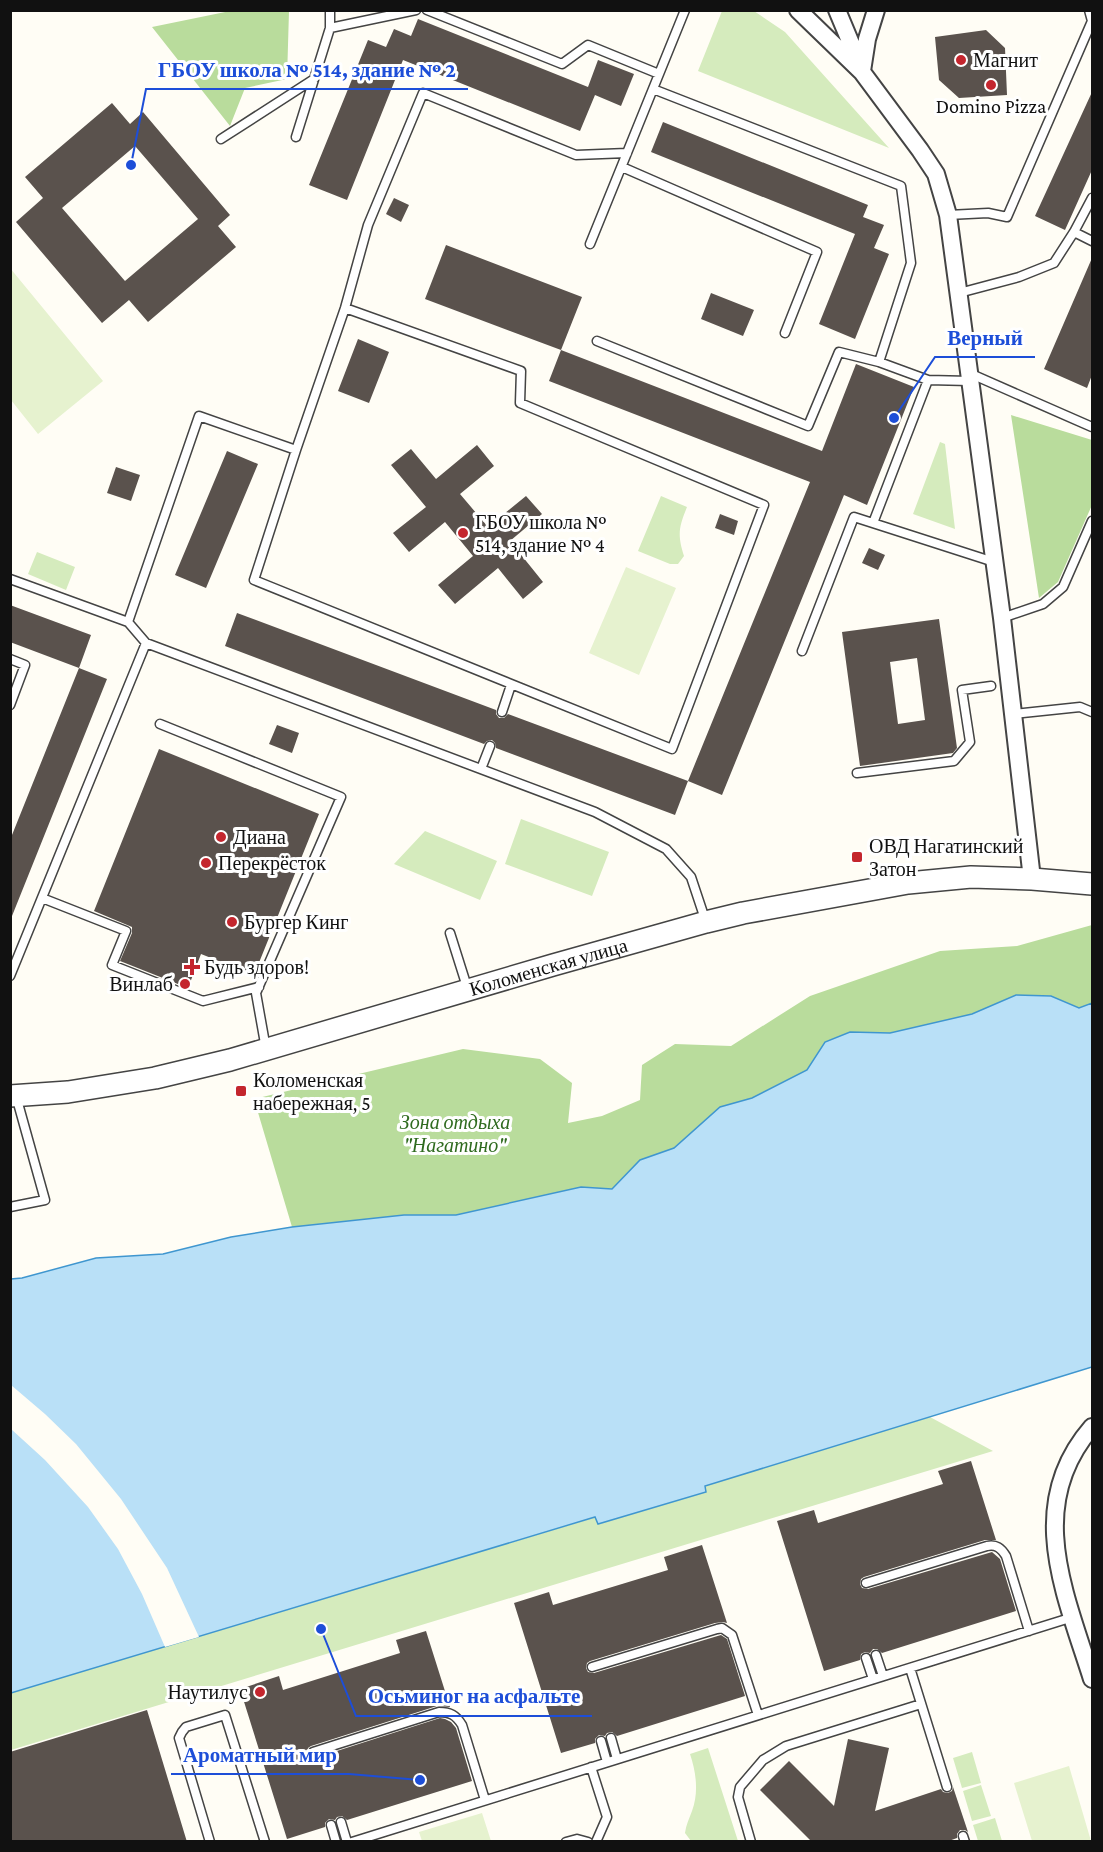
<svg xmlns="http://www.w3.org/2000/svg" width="1103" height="1852" font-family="'Crimson Pro',serif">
<rect width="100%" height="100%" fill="#fffdf5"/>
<path fill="#d5ebbd" d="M722 11H754L785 32 889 148 698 71Z
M940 442 945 444 955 529 913 514Z
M661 496 687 507C679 527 677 534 684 556L678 564H670L638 551Z
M37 552 75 567 66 590 28 574Z
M521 819 609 852 592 896 505 864Z
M425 831 497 861 480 900 394 864Z
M930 1417 993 1451 11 1750V1693L596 1517 599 1524 706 1492 704 1486Z
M708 1748 738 1841H691L685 1833C686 1825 689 1819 692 1811 699 1792 696 1772 690 1754Z
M972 1752 981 1783 962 1788 953 1758Z
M981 1785 991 1816 972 1821 963 1791Z
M995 1818 1002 1841H978L973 1825Z"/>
<path fill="#b9dc9c" d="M235 10 289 11 287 79 245 88 230 126 152 27Z
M1011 415 1092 440V505L1058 582 1039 598Z
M1092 925V1003L1079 1008 1051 996 1016 995 972 1014 932 1024 890 1033 850 1032 825 1042 807 1070 752 1098 720 1107 674 1148 640 1160 612 1189 581 1187 456 1215H404L292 1227 254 1099 463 1049 540 1059 572 1083 568 1123 602 1116 640 1100 642 1065 675 1044 731 1046 810 996 940 951 1017 946Z"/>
<path fill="#e6f2cf" d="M10 268 103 381 38 434 11 400Z
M626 567 676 588 639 675 589 653Z
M1069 1766 1091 1841H1032L1014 1783Z
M482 1813 491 1841H422L419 1832Z"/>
<path fill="#b9e0f7" stroke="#3f96cf" stroke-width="1.5" d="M1016 995 1051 996 1079 1008 1092 1003V1367L705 1486 706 1492 598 1524 595 1517 11 1693V1279L22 1278 96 1258 163 1254 231 1237 292 1227 404 1215H456L581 1187 612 1189 640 1160 674 1148 720 1107 752 1098 807 1070 825 1042 850 1032 890 1033 972 1014Z"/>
<path fill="#fffdf5" d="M11 1385 45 1414 76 1444 121 1499 167 1568 199 1637 165 1647 142 1594 118 1549 88 1507 45 1460 11 1429Z"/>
<path fill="#5a524d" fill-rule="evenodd" d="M418 19 588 87 598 60 634 74 621 106 595 95 580 131 403 60 347 200 309 185 368 40 386 47 394 29 411 36Z
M986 30 1005 48 1007 95 959 98 939 80 935 37Z
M1092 92V170L1065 230 1035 216Z
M112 103 130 124 143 112 230 215 218 226 236 247 148 322 129 300 102 323 16 222 43 198 25 177ZM135 146 198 219 125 281 62 208Z
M663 122 868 205 863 217 884 225 874 248 889 254 855 339 819 324 855 234 651 152Z
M394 198 409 205 401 222 386 214Z
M446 245 582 297 561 350 425 299Z
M1092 258V375L1087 388 1044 369Z
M711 293 754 310 743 336 701 319Z
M358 339 389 352 369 403 338 391Z
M561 350 822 451 856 364 914 387 867 505 844 495 722 795 688 781 810 482 549 381Z
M477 445 494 466 460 494 488 527 526 496 542 514 510 541 543 582 523 599 498 568 455 604 438 585 473 556 445 522 409 552 393 533 426 507 391 465 411 449 436 479Z
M227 451 258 464 206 588 175 575Z
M116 467 140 475 131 501 107 493Z
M720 514 738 521 734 535 715 528Z
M869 548 885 555 878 570 862 563Z
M10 605 91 635 79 668 10 642Z
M237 613 496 710V714L499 718H504L508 714 688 781 675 815 496 748 495 743 492 740 487 741 484 744 225 646Z
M939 619 957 748 953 753 860 766 842 632ZM917 658 925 720 898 724 890 662Z
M79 668 107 679 10 921V840Z
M277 725 299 733 292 753 269 744Z
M159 749 319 814 254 975 201 954 188 988 120 961 132 933V927L94 911Z
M971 1461 996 1540H985L864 1577 861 1579 860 1584 862 1588 868 1589 992 1552 1000 1559 1016 1611 882 1653 877 1649H873L870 1653 865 1652 861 1654 860 1660 824 1671 777 1521 814 1510 818 1523 943 1484 938 1471Z
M702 1545 727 1623 723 1622 715 1623 590 1661 587 1663 586 1668 588 1672 594 1673 721 1635 727 1639 745 1696 617 1736 612 1732 607 1733 605 1736 599 1735 595 1739V1743L561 1753 514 1603 549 1592 553 1605 668 1570 664 1557Z
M426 1631 450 1707 437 1706 311 1746 308 1748 307 1753 309 1757 315 1758 440 1718 445 1719 451 1722 456 1728 472 1781 347 1820 342 1816 337 1817 335 1820 329 1819 325 1823V1827L287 1839 240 1689 279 1676 283 1690 400 1653 396 1640Z
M147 1710 187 1842H10V1752Z
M848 1739 889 1748 875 1811 941 1789 943 1792 948 1793 952 1791 953 1787 968 1832 965 1830H960L957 1834V1838L946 1842H812L760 1790 789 1761 834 1806Z"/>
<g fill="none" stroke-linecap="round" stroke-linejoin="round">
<g stroke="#444" stroke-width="11">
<path id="service" d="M330 10V28L416 10
M427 10 562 64 588 45 659 74
M653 89 901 186 911 263 879 362
M296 137 330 28
M221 139 314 79
M622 167 817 252 785 333
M948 215 988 213 1007 217 1092 21 1089 10
M1074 232 1092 241
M590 244 685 10
M959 293 1019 277 1054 263 1074 232 1092 198
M597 341 808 426 839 352 879 362 928 380 970 381
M969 373 1092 427
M296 450 254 580 672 749 764 505 520 403 521 371 345 308
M873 523 928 380
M10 579 128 622 146 643 595 812 666 849 691 877 706 922
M1002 618 1043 604 1063 587 1092 521
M128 622 199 416 296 450 345 308 368 225 423 93 576 155 627 153
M802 651 854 517 994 562
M10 659 25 665 10 705
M502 712 511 685
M1013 714 1080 707 1092 712
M160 724 341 797 256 993 266 1049
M481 769 490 746
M857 773 954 761 970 742 962 690 991 686
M42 898 126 931 112 965 203 1001 259 987
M450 933 468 990
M10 976 146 643
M10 1207 45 1200 16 1096
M866 1583 987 1546C996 1544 1001 1548 1006 1556L1029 1631
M876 1655 883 1676
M866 1658 873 1679
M592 1667 717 1629 722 1628 732 1635 758 1715
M910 1668 947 1787
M611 1738 617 1759
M601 1741 607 1762
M313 1752 439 1712C450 1712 456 1715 462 1725L485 1800
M591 1767 607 1817 596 1842
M341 1822 347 1842
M331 1825 336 1842
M963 1836 965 1842
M210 1842 179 1738 182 1732 186 1727 225 1715 265 1842
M352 1842 1073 1617
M566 1842 577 1839 588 1842
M751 1842 738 1797 740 1787 763 1760 786 1746 921 1704"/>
</g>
<g stroke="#444" stroke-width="20">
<path id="minor" d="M798 10 862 72 920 150 936 174 948 215 1002 618 1032 879
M837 10 860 65
M862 71 867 39 876 10
M1092 1427C1024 1505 1065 1593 1092 1679"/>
</g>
<g stroke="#444" stroke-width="24">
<g id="tertiary">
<path id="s1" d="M10 1096 68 1092 155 1078 230 1060 553 965 706 922 743 913 908 883 971 877 1032 879 1092 884"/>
</g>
</g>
<use href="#service" stroke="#fff" stroke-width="8"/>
<use href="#minor" stroke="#fff" stroke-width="16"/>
<use href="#tertiary" stroke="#fff" stroke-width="21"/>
</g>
<g fill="#c4262e" stroke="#fff" stroke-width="2">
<circle cx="961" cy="60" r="6"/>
<circle cx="991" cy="85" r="6"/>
<circle cx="463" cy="533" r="6"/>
<circle cx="221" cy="837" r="6"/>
<rect x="851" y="851" width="12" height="12" rx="3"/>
<circle cx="206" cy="863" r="6"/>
<circle cx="232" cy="922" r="6"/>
<path d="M189 958h6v6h6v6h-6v6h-6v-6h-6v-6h6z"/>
<circle cx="185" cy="984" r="6"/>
<rect x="235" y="1085" width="12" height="12" rx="3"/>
<circle cx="260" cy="1692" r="6"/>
</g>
<g text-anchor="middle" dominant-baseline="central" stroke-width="6" stroke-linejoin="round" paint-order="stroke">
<g font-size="20" fill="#111" stroke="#fff" text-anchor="start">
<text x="973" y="60">Магнит</text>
<text x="991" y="106" text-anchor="middle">Domino Pizza</text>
<text x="475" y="522">ГБОУ школа №<tspan x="475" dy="23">514, здание № 4</tspan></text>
<text x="233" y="837">Диана</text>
<text x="869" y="846">ОВД Нагатинский<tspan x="869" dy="23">Затон</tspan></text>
<text x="218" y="863">Перекрёсток</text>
<text x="244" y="922">Бургер Кинг</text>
<text x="204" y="967">Будь здоров!</text>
<text x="173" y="984" text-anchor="end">Винлаб</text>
<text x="253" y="1080">Коломенская<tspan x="253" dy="23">набережная, 5</tspan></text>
<text x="248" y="1692" text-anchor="end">Наутилус</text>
</g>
<g font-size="20" fill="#111" stroke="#fff">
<text stroke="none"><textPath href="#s1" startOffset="555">Коломенская улица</textPath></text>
</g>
<g font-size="20" font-style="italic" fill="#2f6b1f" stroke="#fff">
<text x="455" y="1122">Зона отдыха<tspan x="455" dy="23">"Нагатино"</tspan></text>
</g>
</g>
<path fill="none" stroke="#1d4ed8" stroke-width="2" d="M131 165L146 89H468M894 418L935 357H1035M321 1629L356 1716H592M420 1780L349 1774H171"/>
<g fill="#1d4ed8" stroke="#fff" stroke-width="2">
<circle cx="131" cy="165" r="6"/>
<circle cx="894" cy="418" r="6"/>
<circle cx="321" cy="1629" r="6"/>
<circle cx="420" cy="1780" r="6"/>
</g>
<g font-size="21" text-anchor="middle" font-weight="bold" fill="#1d4ed8" stroke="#fff" stroke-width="6" stroke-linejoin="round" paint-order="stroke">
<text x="307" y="77">ГБОУ школа № 514, здание № 2</text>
<text x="985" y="345">Верный</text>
<text x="474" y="1703">Осьминог на асфальте</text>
<text x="260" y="1762">Ароматный мир</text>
</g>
<rect width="1103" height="1852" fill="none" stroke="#111111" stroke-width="24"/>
</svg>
